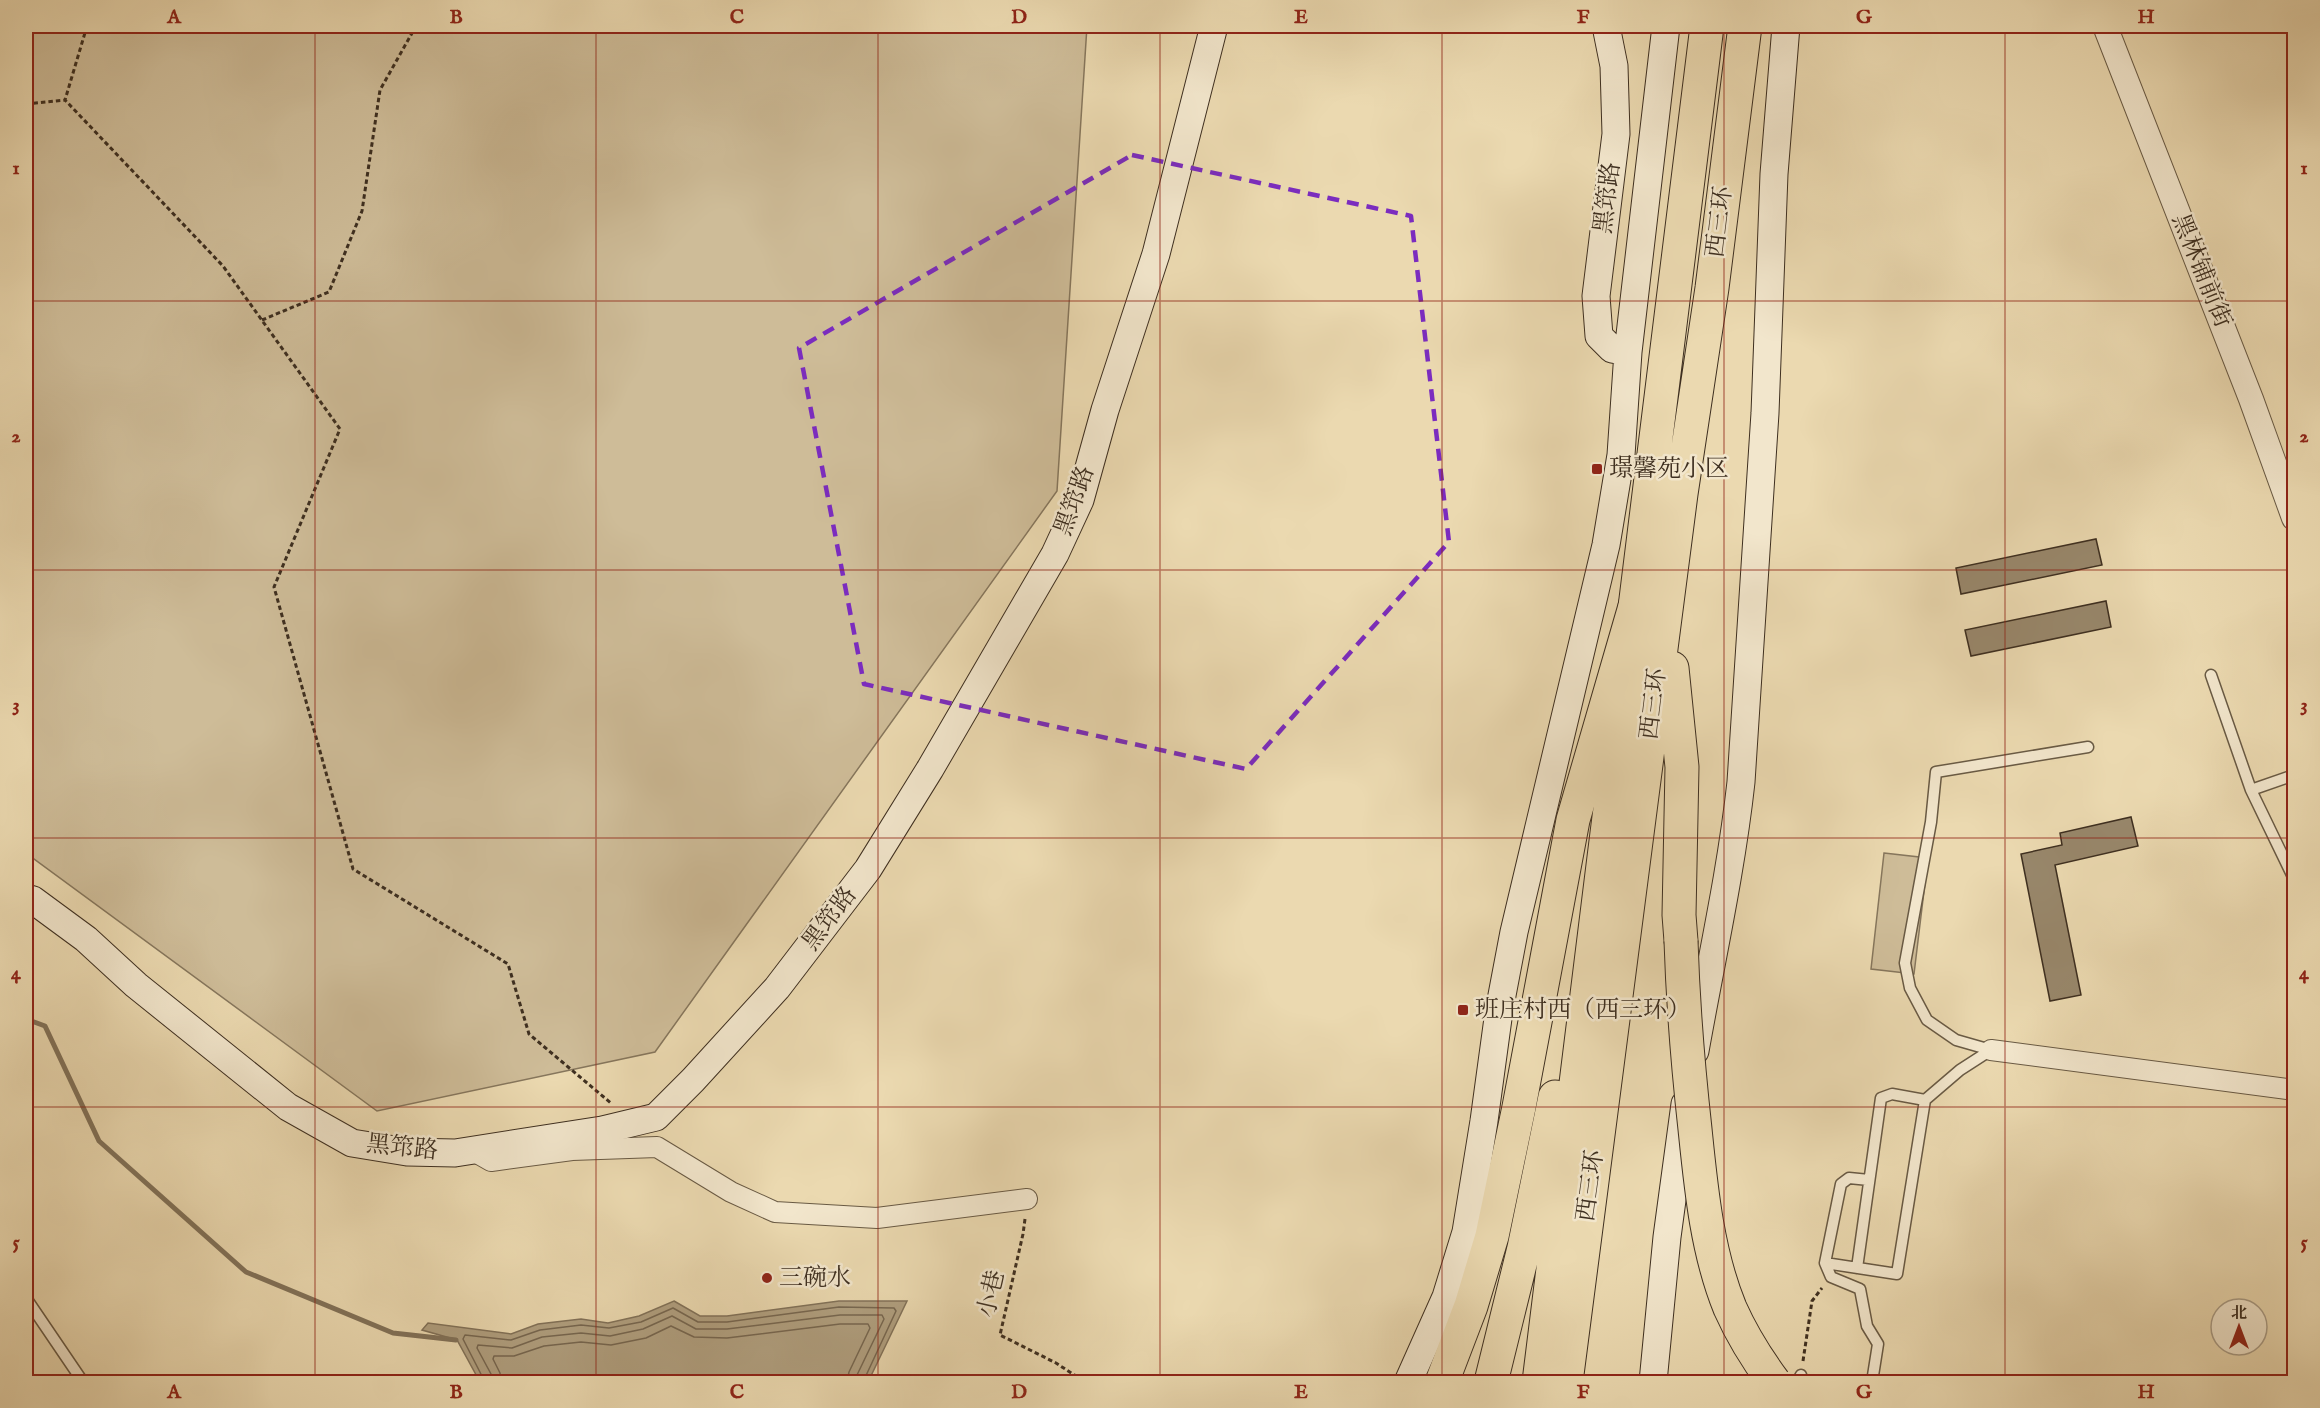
<svg xmlns="http://www.w3.org/2000/svg" width="2320" height="1408" font-family="'IM FELL English','Noto Serif SC',serif">
<rect width="100%" height="100%" fill="#ebd9b0"/>
<filter id="stains"><feTurbulence type="fractalNoise" baseFrequency=".00333" numOctaves="4"/><feColorMatrix values="0 0 0 0 .2 0 0 0 0 .09 0 0 0 0 .02 0 0 0 .5 -.17"/></filter>
<radialGradient id="worn" r=".72"><stop offset=".6" stop-color="#630" stop-opacity="0"/><stop offset="1" stop-color="#630" stop-opacity=".3"/></radialGradient>
<path fill="#cebc98" stroke="#86765c" stroke-width="1.5" d="M26 26H1087L1057 491 655 1052 377 1111 26 853Z
M1884 853 1928 858 1914 974 1871 969Z"/>
<path fill="#b09f7f" stroke="#827259" stroke-width="1.5" d="M674 1301 700 1316H727L839 1301H907L868 1382H480L457 1340 422 1330 428 1323 511 1334 538 1324 581 1319 608 1323 639 1316Z"/>
<g fill="none" stroke-linecap="round" stroke-linejoin="round">
<path stroke="#776750" stroke-width="1.5" d="M485 1382 463 1339 465 1335 511 1340 540 1330 581 1325 609 1328 641 1322 673 1308 698 1322H727L839 1307 894 1308 896 1311 863 1382
M492 1382 491 1374 477 1348 478 1345 512 1348 542 1337 581 1333 610 1336 643 1329 672 1316 696 1329H727L840 1315H882L884 1319 857 1375 856 1382
M501 1382 500 1373 493 1359 494 1356H514L544 1346 581 1342 611 1345 646 1338 671 1326 694 1337 727 1338 840 1324H868L870 1328 849 1372 847 1382"/>
<path stroke="#827259" stroke-width="5" d="M26 1019 45 1026 99 1141 246 1272 393 1333 456 1340"/>
</g>
<path fill="#98876b" stroke="#3e2f20" stroke-width="1.5" d="M2096 539 2102 565 1961 594 1956 568Z
M2106 601 2111 627 1971 656 1965 630Z
M2131 817 2138 846 2055 865 2081 995 2050 1001 2021 854 2062 845 2060 833Z"/>
<g fill="none" stroke-linecap="round" stroke-linejoin="round">
<g stroke="#695a44" stroke-width="13">
<path id="service" d="M2211 675 2251 790 2294 879
M2251 790 2294 775
M1991 1050 1956 1040 1927 1020 1910 988 1905 963 1931 822 1936 772 2088 747
M1869 1180 1849 1178 1841 1184 1825 1263 1831 1277 1860 1289 1867 1326 1878 1344 1872 1382
M1825 1263 1897 1274 1925 1100 1960 1070 1991 1050
M1857 1268 1881 1098 1892 1094 1925 1100
M26 1298 83 1382
M1797 1382 1801 1375"/>
</g>
<g stroke="#695a44" stroke-width="22">
<path id="minor" d="M1991 1050 2294 1090
M477 1153 491 1161 572 1150 657 1147 731 1192 775 1212 877 1218 1027 1199"/>
</g>
<g stroke="#695a44" stroke-width="26">
<path id="tertiary" d="M2105 26 2251 399 2294 518"/>
</g>
<g stroke="#3e2f20" stroke-width="29">
<path id="secondary" d="M1606 26 1614 66 1616 134 1596 296 1599 336 1612 349 1628 352
M26 898 33 900 86 939 136 985 288 1107 352 1143 407 1152 455 1153 602 1130 656 1117 693 1080 777 988 868 869 930 769 1055 554 1080 500 1105 410 1156 254 1214 26
M1695 1051C1711 961 1731 873 1741 782L1765 413 1774 174 1786 26
M1408 1382 1446 1297 1466 1232 1484 1121 1499 1011 1514 932 1606 545 1621 455 1628 352 1666 26
M1653 1382 1667 1237 1685 1104"/>
</g>
<g stroke="#3e2f20" stroke-width="35">
<path id="trunk" d="M1672 668 1682 767 1679 915 1681 941
M1491 1382 1524 1248 1555 1097
M1539 1382 1707 26
M1566 1382 1681 494 1712 288 1745 26"/>
</g>
<g stroke="#3e2f20" stroke-width="35">
<path id="motorway" d="M1442 1382 1471 1306 1492 1236 1519 1107 1573 820 1636 603"/>
</g>
<path stroke="#3e2f20" stroke-width="3" stroke-dasharray="4.5 3" stroke-linecap="butt" d="M87 26 65 100 223 266 340 429 274 587 353 869 508 964 529 1034 612 1104
M26 104 65 100
M262 320 329 292 362 211 380 90 416 26
M1025 1219 1023 1234 1000 1335 1056 1363 1085 1382
M1803 1361 1812 1301 1822 1288"/>
<use href="#service" stroke="#f2e6cc" stroke-width="10"/>
<use href="#minor" stroke="#f2e6cc" stroke-width="20"/>
<use href="#tertiary" stroke="#f2e6cc" stroke-width="24"/>
<use href="#secondary" stroke="#f2e6cc" stroke-width="27"/>
<use href="#trunk" stroke="#ebd9b0" stroke-width="33"/>
<use href="#motorway" stroke="#ebd9b0" stroke-width="33"/>
<g stroke="#3e2f20" stroke-width="35" stroke-linecap="butt">
<path id="trunk-bridge" d="M1681 941C1683 1004 1688 1066 1695 1129 1701 1188 1707 1252 1730 1308 1742 1335 1757 1359 1774 1382"/>
</g>
<use href="#trunk-bridge" stroke="#ebd9b0" stroke-width="33"/>
</g>
<path fill="none" stroke="#7b2cbf" stroke-width="4.5" stroke-dasharray="12 8" stroke-linejoin="round" d="M1132 155 1411 216 1449 542 1246 769 864 684 799 348Z"/>
<path fill="none" stroke="#8f2418" stroke-width="1.5" stroke-opacity="0.55" d="M315 26V1382M596 26V1382M878 26V1382M1160 26V1382M1442 26V1382M1724 26V1382M2005 26V1382M26 301H2294M26 570H2294M26 838H2294M26 1107H2294"/>
<g fill="#8f2418" stroke="#f2e6cc" stroke-width="2">
<rect x="1591" y="463" width="12" height="12" rx="3"/>
<rect x="1457" y="1004" width="12" height="12" rx="3"/>
<circle cx="767" cy="1278" r="6"/>
</g>
<g text-anchor="middle" dominant-baseline="central" stroke-width="5" stroke-linejoin="round" paint-order="stroke">
<g font-size="24" fill="#3e2f20" stroke="#f2e6cc">
<text transform="translate(1608 198) rotate(-83)">黑筇路</text>
<text transform="translate(1720 222) rotate(-83)">西三环</text>
<text transform="translate(2201 271) rotate(68)">黑林铺前街</text>
<text transform="translate(1075 501) rotate(-70)">黑筇路</text>
<text transform="translate(1654 704) rotate(-83)">西三环</text>
<text transform="translate(830 919) rotate(-53)">黑筇路</text>
<text transform="translate(402 1148) rotate(6)">黑筇路</text>
<text transform="translate(1591 1186) rotate(-82)">西三环</text>
<text transform="translate(992 1294) rotate(-77)">小巷</text>
</g>
<g font-size="24" fill="#3e2f20" stroke="#f2e6cc" text-anchor="start">
<text x="1609" y="469">璟馨苑小区</text>
<text x="1475" y="1010">班庄村西（西三环）</text>
<text x="779" y="1278">三碗水</text>
</g>
</g>
<rect width="2320" height="1408" fill="none" stroke="#ebd9b0" stroke-width="66"/>
<g transform="translate(2239 1327)"><circle r="28" fill="#f2e6cc" stroke="#aa9d87" stroke-width="1.5"/>
<path d="M0-4.5L10 22L0 15L-10 22Z" fill="#8f2418"/>
<text y="-9" font-size="16" font-weight="bold" text-anchor="middle" fill="#3e2f20">北</text>
</g>
<rect x="33" y="33" width="2254" height="1342" fill="none" stroke="#8f2418" stroke-width="2"/>
<g font-size="20" text-anchor="middle" font-weight="bold" fill="#8f2418">
<text x="174" y="23">A</text>
<text x="456" y="23">B</text>
<text x="737" y="23">C</text>
<text x="1019" y="23">D</text>
<text x="1301" y="23">E</text>
<text x="1583" y="23">F</text>
<text x="1864" y="23">G</text>
<text x="2146" y="23">H</text>
<text x="16" y="174">1</text>
<text x="2304" y="174">1</text>
<text x="16" y="442">2</text>
<text x="2304" y="442">2</text>
<text x="16" y="711">3</text>
<text x="2304" y="711">3</text>
<text x="16" y="979">4</text>
<text x="2304" y="979">4</text>
<text x="16" y="1248">5</text>
<text x="2304" y="1248">5</text>
<text x="174" y="1398">A</text>
<text x="456" y="1398">B</text>
<text x="737" y="1398">C</text>
<text x="1019" y="1398">D</text>
<text x="1301" y="1398">E</text>
<text x="1583" y="1398">F</text>
<text x="1864" y="1398">G</text>
<text x="2146" y="1398">H</text>
</g>
<rect width="100%" height="100%" filter="url(#stains)"/>
<rect width="100%" height="100%" fill="url(#worn)"/>
</svg>
